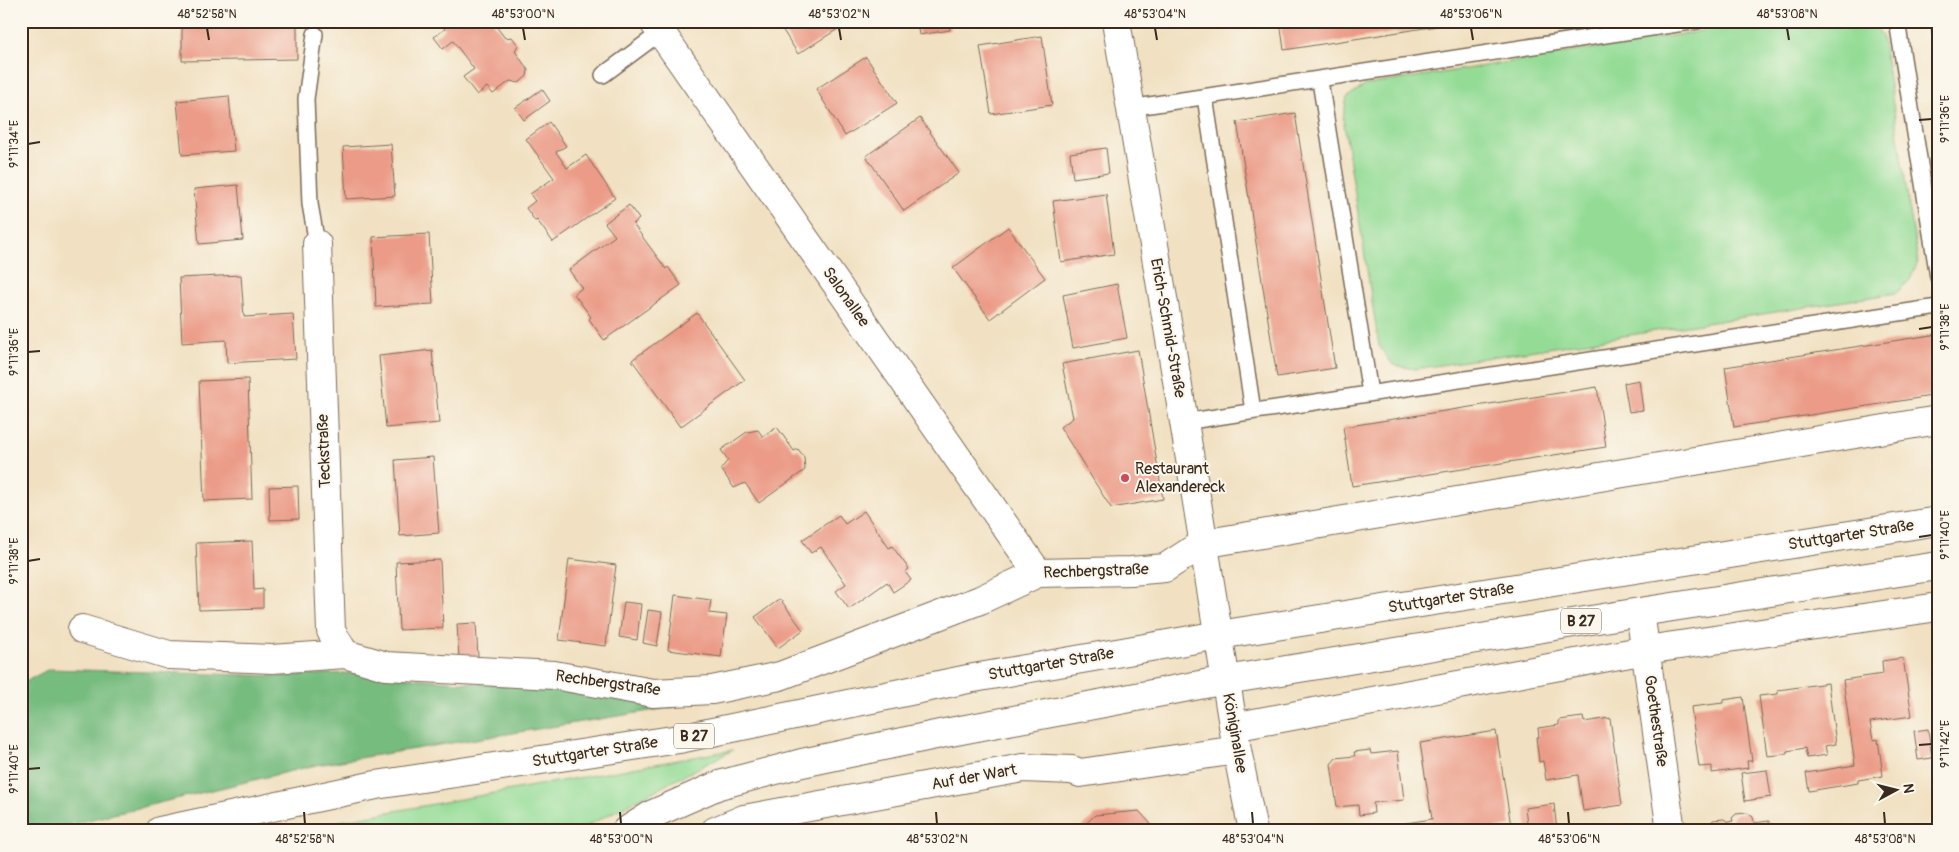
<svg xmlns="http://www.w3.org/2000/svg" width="1959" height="852" font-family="Pangolin,sans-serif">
<rect width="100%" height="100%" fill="#fbf7ec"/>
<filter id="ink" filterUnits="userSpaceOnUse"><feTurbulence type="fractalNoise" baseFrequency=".02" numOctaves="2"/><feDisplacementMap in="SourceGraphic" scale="10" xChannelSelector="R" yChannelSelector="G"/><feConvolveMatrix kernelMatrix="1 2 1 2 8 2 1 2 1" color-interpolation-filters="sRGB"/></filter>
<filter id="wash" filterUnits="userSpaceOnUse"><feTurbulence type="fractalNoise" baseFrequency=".0096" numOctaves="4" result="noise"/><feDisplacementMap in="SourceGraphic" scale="20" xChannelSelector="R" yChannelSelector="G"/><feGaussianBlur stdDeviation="1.12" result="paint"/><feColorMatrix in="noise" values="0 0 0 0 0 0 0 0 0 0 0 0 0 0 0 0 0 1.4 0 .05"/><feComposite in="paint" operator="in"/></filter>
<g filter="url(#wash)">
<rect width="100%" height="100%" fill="#f1e1c2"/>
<path fill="#94dc96" stroke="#68835a" d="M1764 21H1871L1882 35 1918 262 1910 280 1896 293 1415 369 1393 365 1379 346 1343 118 1347 97 1366 85Z
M733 750 577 831H284Z"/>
<path fill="#77bc7f" stroke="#59734e" d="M49 669 278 676 349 673 534 688 674 707 316 765 43 831H21V684Z"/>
<g id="blocks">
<path fill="#eb9b87" d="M182 21H297V59L182 61Z
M439 21H492L505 38 512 37 518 45 515 51 528 70 527 76 519 83 510 81 493 94 487 87 477 95 463 77 474 69 453 41 443 49 434 37 445 29Z
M777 21H838L841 27 798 54Z
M917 21H948L950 30 919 35Z
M1280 21H1463V22L1284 50Z
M1930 21H1938V65H1937Z
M1042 36 1052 105 991 114 980 46Z
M866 57 897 103 845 136 816 89Z
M542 89 550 101 524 120 515 108Z
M229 96 234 151 182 155 177 101Z
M1295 113 1335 368 1277 377 1237 122Z
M920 118 959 173 904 211 866 156Z
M549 122 566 146 556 152 567 168 586 155 615 198 553 242 537 220 535 221 526 208 535 201 530 194 554 178 526 139Z
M391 144 395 196 346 199 343 147Z
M1106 148 1109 173 1073 178 1070 153Z
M238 185 243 240 199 244 194 189Z
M1106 194 1114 254 1061 262 1053 201Z
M629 205 639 219 633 224 666 269 668 267 681 285 604 340 589 319 591 317 574 294 582 288 569 270 615 236 605 223Z
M1008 227 1045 278 990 319 953 268Z
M429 234 433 304 376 307 373 237Z
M241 275 244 317 293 314 296 359 227 363 226 340 182 343 179 278Z
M1117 284 1127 338 1073 348 1063 295Z
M697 313 745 380 680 427 632 360Z
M1938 334V395L1734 427 1725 367Z
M432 350 439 423 386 428 379 356Z
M1138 350 1163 499 1111 508 1060 427 1073 418 1062 364Z
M248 379 252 499 204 501 199 381Z
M1639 380 1643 410 1629 412 1624 383Z
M1597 387 1606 447 1352 486 1343 427Z
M777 427 794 451 798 449 804 457 805 470 759 503 745 483 734 488 721 469 728 460 721 450 747 432 758 430 763 437Z
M433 457 439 533 400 536 395 460Z
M298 486 299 519 270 520 269 487Z
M864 511 889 548 892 546 909 569 905 572 911 580 893 592 887 582 849 609 836 591 846 584 821 547 811 553 802 540 839 515 845 524Z
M252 541 254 590 263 589V608L199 610 196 543Z
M569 559 616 565 606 646 559 640Z
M440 560 443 628 399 630 396 562Z
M675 595 711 600 709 613 727 615 721 657 668 650Z
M780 599 803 630 778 648 755 617Z
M624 602 641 604 637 640 619 637Z
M648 610 662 612 657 646 643 643Z
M476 623 478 657 459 658 457 624Z
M1903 658 1912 716 1870 722 1873 740 1878 739 1883 776 1858 780V783L1809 791 1806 773 1855 765 1843 680 1883 674 1882 661Z
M1828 683 1836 744 1825 746 1827 755 1807 758 1805 748 1787 751V754L1767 756 1759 696 1778 694V690Z
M1743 697 1752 761H1747L1748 768 1712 773V766L1699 767 1691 707 1723 703V700Z
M1583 717 1584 722 1610 718 1622 805 1583 811 1578 775 1546 780 1543 761 1539 762 1536 737H1539L1538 728 1559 725V720Z
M1928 729 1932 758 1918 760 1914 731Z
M1496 731 1511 826 1482 831H1407L1406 823 1432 819 1420 743Z
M1370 750 1371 754 1398 751 1404 800 1373 803 1374 813 1359 815 1358 805 1337 807 1331 764 1336 758 1355 756 1354 752Z
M1767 770 1771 797 1745 801 1741 773Z
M1554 804 1557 831H1528L1525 808Z
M1139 811 1150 823 1151 831H1078L1095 815Z
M1747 813 1753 817 1754 823 1769 821 1770 831H1710L1709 825 1713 820 1724 819 1728 822 1733 821 1732 818 1736 814Z"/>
</g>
</g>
<g filter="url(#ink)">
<use href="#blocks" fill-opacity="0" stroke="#7b6a57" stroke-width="1"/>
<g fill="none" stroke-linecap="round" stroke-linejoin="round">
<g stroke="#7b6a57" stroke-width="18">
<path id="service" d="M1897 21 1938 277
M315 34 306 99 310 204 317 244
M603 75 661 32
M1320 81 1370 393
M1205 97 1253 411
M1130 108 1697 21
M1184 422 1938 307"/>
</g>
<g stroke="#7b6a57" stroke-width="30">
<path id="minor" d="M653 21 1038 573
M1116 21 1184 422 1237 750 1253 831
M317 244 331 631 345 654
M1640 612 1671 831
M82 629 169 655 272 659 345 654 386 666 554 675 653 693 712 690 780 676 980 600 1038 573 1131 571 1165 568 1202 544 1938 420
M1233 727 1646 650 1938 607
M715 831 744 819 1023 768 1072 770 1080 773 1237 750"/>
</g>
<g stroke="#7b6a57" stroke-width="30">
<path id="primary" d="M1219 635 1938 521
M1226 680 1640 612 1938 566"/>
</g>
<g stroke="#7b6a57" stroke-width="30">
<path id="trunk" d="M160 831 376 785 679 739 968 679 1219 635
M626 831 653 814 719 785 802 763 945 733 1226 680"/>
</g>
<use href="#service" stroke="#fff" stroke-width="15"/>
<use href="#minor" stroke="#fff" stroke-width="28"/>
<use href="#primary" stroke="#fff" stroke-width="28"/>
<use href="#trunk" stroke="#fff" stroke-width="28"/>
</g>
</g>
<path fill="none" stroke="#3b2a1e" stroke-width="2" d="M207 28 209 40M523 28 525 40M839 28 841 40M1155 28 1157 40M1471 28 1473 40M1787 28 1789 40M1919 120 1932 119M28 144 40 142M1919 329 1932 327M28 352 40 351M1919 537 1932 535M28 561 40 559M1919 745 1932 744M28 769 40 768M304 812 305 824M620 812 621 824M936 812 937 824M1252 812 1253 824M1568 812 1569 824M1884 812 1885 824"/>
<circle fill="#d1495b" stroke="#fbf7ec" stroke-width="2" cx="1125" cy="478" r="5"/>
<g text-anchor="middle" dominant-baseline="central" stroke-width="4" stroke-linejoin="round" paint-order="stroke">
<g fill="#fbf7ec" stroke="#75685c" stroke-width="1">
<rect x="1561" y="608.5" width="40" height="25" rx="4"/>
<rect x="674" y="723.5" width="40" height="25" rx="4"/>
</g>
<g font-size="15" font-weight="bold" fill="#3b2a1e">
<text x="1581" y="621">B 27</text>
<text x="694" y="736">B 27</text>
</g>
<g font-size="16" fill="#3b2a1e" stroke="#fbf7ec">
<text transform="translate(846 297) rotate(55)">Salonallee</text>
<text transform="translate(1168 328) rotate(80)">Erich-Schmid-Straße</text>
<text transform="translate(324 451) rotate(-92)">Teckstraße</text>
<text transform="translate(1851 535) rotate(-9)">Stuttgarter Straße</text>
<text transform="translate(1096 571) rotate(-2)">Rechbergstraße</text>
<text transform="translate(1451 598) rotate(-9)">Stuttgarter Straße</text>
<text transform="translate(1051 664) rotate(-10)">Stuttgarter Straße</text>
<text transform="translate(608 683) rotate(8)">Rechbergstraße</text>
<text transform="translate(1656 721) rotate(82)">Goethestraße</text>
<text transform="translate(1235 733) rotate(80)">Königinallee</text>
<text transform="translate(595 752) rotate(-9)">Stuttgarter Straße</text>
<text transform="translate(974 777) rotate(-10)">Auf der Wart</text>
</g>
<g font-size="16" fill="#3b2a1e" stroke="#fbf7ec" text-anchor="start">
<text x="1135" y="469">Restaurant<tspan x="1135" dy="18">Alexandereck</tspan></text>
</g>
</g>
<rect width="1959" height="852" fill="none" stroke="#fbf7ec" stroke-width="55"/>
<g transform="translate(1896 790) rotate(83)" stroke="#fbf7ec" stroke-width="4" paint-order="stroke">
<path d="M0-4L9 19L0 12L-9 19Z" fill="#3b2a1e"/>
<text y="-8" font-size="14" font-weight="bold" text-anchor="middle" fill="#3b2a1e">N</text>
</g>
<rect x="28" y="28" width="1904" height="796" fill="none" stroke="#3b2a1e" stroke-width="2"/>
<g font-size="12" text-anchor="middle" fill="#3b2a1e">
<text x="207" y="18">48°52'58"N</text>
<text x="523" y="18">48°53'00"N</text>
<text x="839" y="18">48°53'02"N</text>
<text x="1155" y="18">48°53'04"N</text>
<text x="1471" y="18">48°53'06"N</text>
<text x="1787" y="18">48°53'08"N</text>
<text transform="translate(1945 119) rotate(-90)" y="4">9°11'36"E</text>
<text transform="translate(14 144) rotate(-90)" y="4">9°11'34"E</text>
<text transform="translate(1945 327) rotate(-90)" y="4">9°11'38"E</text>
<text transform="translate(14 352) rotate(-90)" y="4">9°11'36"E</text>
<text transform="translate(1945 535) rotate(-90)" y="4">9°11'40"E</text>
<text transform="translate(14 561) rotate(-90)" y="4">9°11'38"E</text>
<text transform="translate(1945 744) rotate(-90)" y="4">9°11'42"E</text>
<text transform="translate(14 769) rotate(-90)" y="4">9°11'40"E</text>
<text x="305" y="843">48°52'58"N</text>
<text x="621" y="843">48°53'00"N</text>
<text x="937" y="843">48°53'02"N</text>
<text x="1253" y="843">48°53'04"N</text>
<text x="1569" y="843">48°53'06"N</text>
<text x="1885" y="843">48°53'08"N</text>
</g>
</svg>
